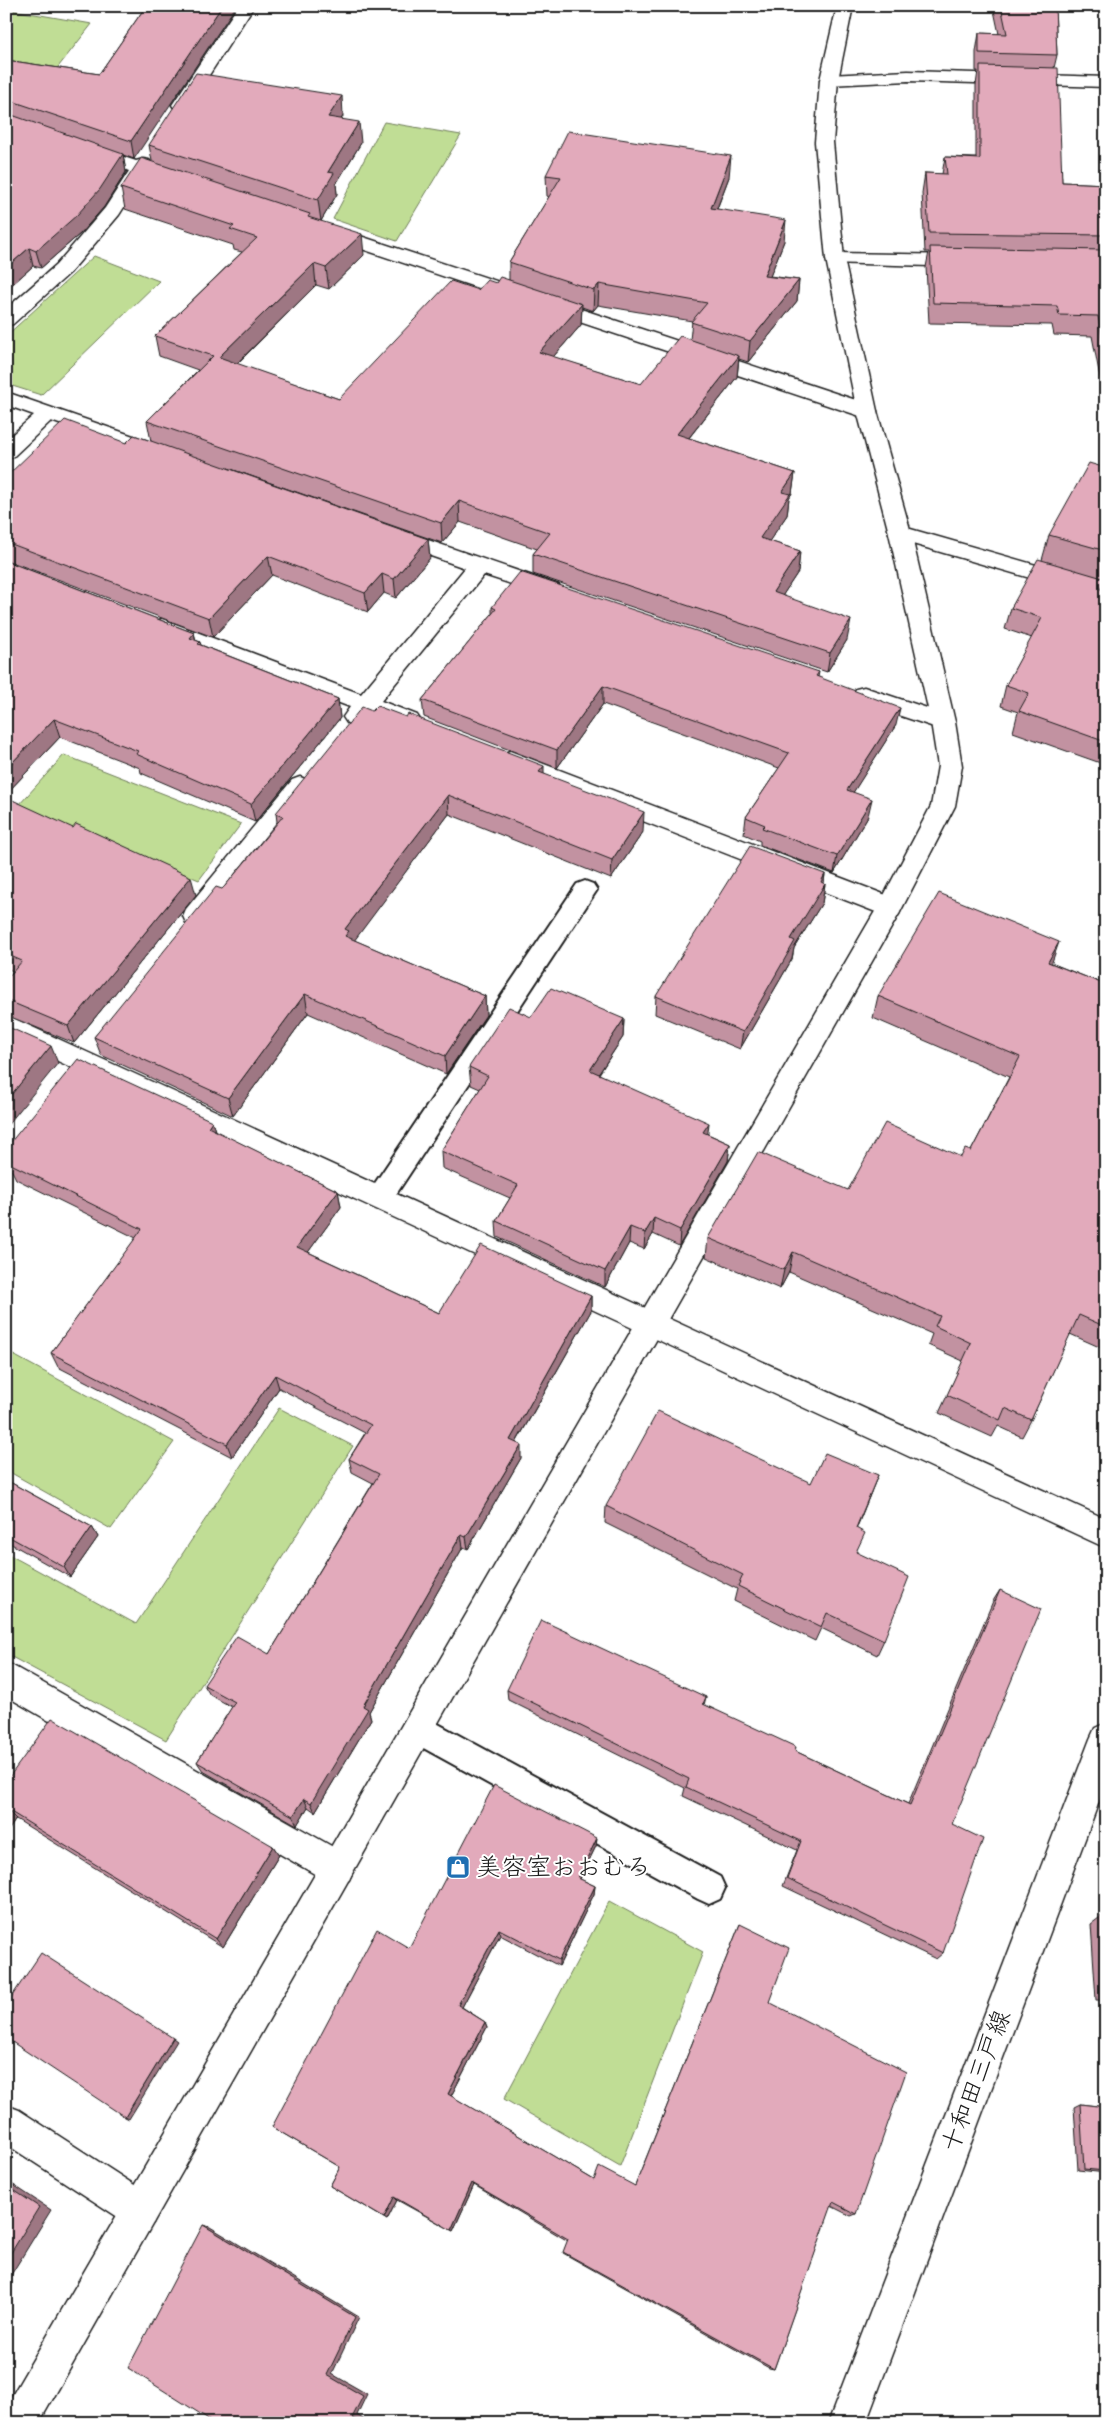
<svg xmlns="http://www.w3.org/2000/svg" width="1112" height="2429" font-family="Caveat,'Klee One',sans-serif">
<rect width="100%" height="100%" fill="#fff"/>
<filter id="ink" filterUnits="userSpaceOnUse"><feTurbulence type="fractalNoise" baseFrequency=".02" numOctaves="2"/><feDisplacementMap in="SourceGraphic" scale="10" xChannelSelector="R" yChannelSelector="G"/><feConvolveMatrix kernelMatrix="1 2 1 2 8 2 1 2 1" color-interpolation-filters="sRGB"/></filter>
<g filter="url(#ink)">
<path fill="#c0dd95" stroke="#6e7c58" d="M6 9 92 24 51 76 6 69Z
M384 122 461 135 397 241 333 219Z
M94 256 159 281 41 395 6 384V336Z
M64 755 241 824 199 880 18 806Z
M6 1351 174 1442 111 1529 6 1470Z
M279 1408 353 1446 166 1740 6 1654V1553L136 1624Z
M609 1901 703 1952 620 2166 504 2099Z"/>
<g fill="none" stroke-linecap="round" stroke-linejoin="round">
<g stroke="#1c1c1c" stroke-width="4">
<path id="service" d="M585 881 593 884 597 890 593 896 389 1205 380 1208 371 1205 367 1197 371 1189 577 884Z
M418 1713 720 1877 725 1888 720 1899 709 1904 698 1899 407 1739 403 1728 407 1717Z"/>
</g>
<g stroke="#1c1c1c" stroke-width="3">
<path id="minor" d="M238 6H254L187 109H175L172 105Z
M908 71 1106 77V87L908 81 829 85 823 84 820 80 823 76 829 75Z
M90 146 136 161 143 159 149 160 152 164 151 166 176 175 179 179 176 183 170 184 144 176 119 215 70 273 13 324 6 326V309L56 265 105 208 129 171 84 155 81 151 84 147Z
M327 225 874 406 877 411 874 416 867 417 860 416 320 235 318 231 320 227Z
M835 253 964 255 971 257 973 261 971 265 964 267 828 263 826 259 828 255Z
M6 392 171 449 174 454 171 459 164 461 51 421 13 457 6 459V440L34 415 6 405Z
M900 526 1106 585V600L892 538 889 533 892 528Z
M393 528 559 585 562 590 559 595 551 597 484 575 381 701 417 715 421 721 417 727 409 729 370 715C362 724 358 726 347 723L343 717 350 707 154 632 151 627 154 622 162 619 170 622 361 694 465 568 385 540 382 535 385 530Z
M864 687 951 716 955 722 951 728 943 730 856 701 853 695 856 689Z
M510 751 899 900 902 907 899 914 890 917 881 914 502 766 498 760 502 754Z
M300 777 308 780 312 786 308 792 204 923 195 926 186 923 183 916 186 909 292 780Z
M6 1015 1106 1519V1548L6 1037Z
M6 1662 349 1856 354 1868 349 1880 337 1885 325 1880 6 1696Z
M6 2105 19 2110 153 2197 158 2210 153 2223 140 2228 127 2223 6 2144Z"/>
</g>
<g stroke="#1c1c1c" stroke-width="3">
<path id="tertiary" d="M837 6H853L838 80 833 142 844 259 877 411 911 533 955 722 962 766 955 806 899 914 39 2423H6V2406L881 901 931 806 938 766 931 722 889 533 857 411 826 259 815 142 820 80Z"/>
</g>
<g stroke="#1c1c1c" stroke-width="3">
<path id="primary" d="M1106 1723V1783L866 2423H828L1090 1739 1095 1728Z"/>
</g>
<use href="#service" fill="#fff" fill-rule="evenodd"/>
<use href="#minor" fill="#fff" fill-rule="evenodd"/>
<use href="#tertiary" fill="#fff" fill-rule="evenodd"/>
<use href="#primary" fill="#fff" fill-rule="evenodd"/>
</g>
<path fill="#c292a1" stroke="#1c1c1c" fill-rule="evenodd" d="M146 6 134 159 123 155 126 172 104 207 81 233 41 268 33 266 6 290V60L99 74Z
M993 6H1055L1057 55 1054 68 1062 182 1106 184V408L1092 336 1054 335 1052 325 929 323 926 267 929 252H925L922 193 925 173 942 174 945 157 976 158V85L978 71H976V52L979 33 999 34Z
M343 116 341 120 361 143 336 184 337 194 321 221 364 255 329 289 316 285 237 364 339 399 478 290 496 283 509 280V262L549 197 547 196 546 175 729 177 717 209 784 241 770 276 799 280 797 301 748 362 739 359 737 377 689 438 795 473 792 493 789 498 787 515 769 541 800 551 798 572 782 596 847 640 827 672 533 574V554L537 549 460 522 442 543 228 468 428 539 430 558 396 598 384 593 368 612 272 575 213 637 6 560V477L126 443 151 441 147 421 198 370 159 356 155 336 242 252 234 250 233 245 125 209 121 188 152 161 149 145ZM598 305 692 321 690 340 641 384 553 357 581 325 582 307 593 311Z
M1106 468V583L1103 590 1106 591V765L1013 732 1018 712 1001 706 1006 685 1032 638 1005 629 1011 608 1042 560 1049 535Z
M6 561 194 633 196 640 200 642 201 645 338 699 340 718 255 822 141 773 140 768 60 737 6 794Z
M492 607 819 672 818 677 896 725 853 792 868 816 834 873 760 845V841L744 834 746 817 779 768 603 704 557 768 424 717 422 700 492 614Z
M544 774 643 832 611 879 449 814 354 940 485 996 486 1015 446 1074 308 1013 233 1116 101 1055 94 1037 225 886 277 822 276 813Z
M6 797 196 895 74 1043 6 1015V980L13 971 6 968Z
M825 874 824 883 825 884 822 903 794 948 792 959 740 1049 655 1014 656 996Z
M1051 963 1106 985V1350L1070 1334 1031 1420 1022 1437 998 1426 992 1437 939 1413 963 1361 928 1345 932 1334 789 1272 780 1289 706 1257 708 1238 848 1190 961 1157 971 1151 1009 1077 873 1018 878 996Z
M531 1017 624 1019 623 1037 599 1074 708 1134 730 1144 728 1161 679 1246 653 1234 644 1249 629 1243 605 1287 497 1237 496 1221 510 1198 442 1168 441 1151 480 1089 471 1085 469 1067Z
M212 1121 215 1131 338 1191 341 1207 308 1252 439 1313 591 1296V1311L516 1443 521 1458 468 1549 463 1547 369 1712 371 1719 315 1812 308 1807 297 1825 203 1771 197 1762 232 1707 210 1695 204 1685 269 1654 373 1483 352 1472 349 1459 365 1433 279 1388 232 1457 58 1367 51 1353 136 1238 16 1179 12 1171 6 1168V1144Z
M6 1480 92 1527 98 1537 70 1577 6 1541Z
M811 1483 871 1492 856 1528 857 1553 884 1640 877 1655 821 1628 815 1641 734 1601 737 1589 605 1523 606 1506Z
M1000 1590 952 1824 943 1953 936 1959 783 1886 797 1850 683 1796 685 1788 508 1700 507 1690 706 1697 704 1705 795 1751 908 1804 993 1601Z
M6 1774 10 1776 273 1846 279 1855 223 1947 16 1819 6 1834Z
M597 1838 596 1846 580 1879 595 1886 594 1894 559 1966 500 1935 462 2007 485 2022 487 2027 451 2096 594 2180 635 2186 740 1924 769 2002 856 2214 851 2216 831 2206 774 2369 769 2368 563 2253 568 2241 474 2185 453 2231 397 2200 387 2220 330 2186 340 2167 272 2127 409 1948Z
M1103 1915 1106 1916V2000H1096L1091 1924Z
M1080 2104 1106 2107V2173L1078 2170 1074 2107Z"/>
<path fill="#9e7783" stroke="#1c1c1c" d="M222 6H236L134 159 131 141Z
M342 96 343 116 330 138 328 117Z
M359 122 361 143 336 184 337 194 321 221 318 200 328 172Z
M123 154 126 172 104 207 81 233 41 268 36 251Z
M731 156 729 177 709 229 711 208Z
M786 220 784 241 762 297 764 276Z
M362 234 364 255 329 289 326 268Z
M29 248 33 266 6 290V268Z
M314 264 316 285 222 378 219 357Z
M799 280 797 301 748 362 750 341Z
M599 284 598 305 593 311 594 290Z
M582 304 581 325 539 373V352Z
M739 356 737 377 676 454 677 434Z
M795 473 792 493 789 498 787 515 758 558 760 538 782 492Z
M459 501 460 522 442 543 441 523Z
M428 539 430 558 396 598 394 579Z
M800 551 798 572 771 613 773 592Z
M268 556 272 575 213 637 209 618Z
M382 574 384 593 368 612 365 593Z
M1106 581V582L1100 600V589Z
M851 620 847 640 827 672 830 653Z
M194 633 198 652 190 638Z
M603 686V704L557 768V750Z
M338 699 340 718 255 822 251 804Z
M900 708 896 725 844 807 847 790Z
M54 719 60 737 6 794V769Z
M544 766V786L539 772Z
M448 795 449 814 351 945 345 936V929Z
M872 799 868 816 834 873 837 856Z
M644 812 643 832 611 879 612 860Z
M825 874 823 888 825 884 822 903 794 948 792 959 740 1049 743 1032Z
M191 877 196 895 74 1043 68 1026Z
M1059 942 1051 965 1048 962Z
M305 994 308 1013 233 1116 228 1098Z
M485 996 486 1015 446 1074 445 1056Z
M624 1019 623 1037 590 1087V1070Z
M51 1046 58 1063 6 1127V1101Z
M212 1121 217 1137 208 1127Z
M709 1123 707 1140 703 1132Z
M730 1144 728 1161 679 1246 680 1230Z
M338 1191 341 1207 301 1262 297 1247Z
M654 1218 653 1234 644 1249 645 1233Z
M630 1227 629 1243 605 1287V1271Z
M793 1252 789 1272 780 1289 784 1270Z
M591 1296V1311L510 1453V1440Z
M275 1375 279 1388 232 1457 227 1444Z
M521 1445V1458L468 1549 466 1537Z
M878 1475 871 1492 850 1545 856 1528Z
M92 1527 98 1537 70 1577 64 1567Z
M461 1535 463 1547 369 1712 371 1719 315 1812 311 1803 363 1706Z
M304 1799 308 1807 297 1825 293 1816Z
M6 1809 16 1819 6 1834Z
M597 1838 596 1846 577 1885 578 1878Z
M273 1846 279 1855 223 1947 216 1939Z
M595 1886 594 1894 559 1966V1960Z
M499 1929 500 1935 460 2011 458 2005Z
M485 2022 487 2027 450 2098 448 2094Z
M173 2038 177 2041 129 2119 125 2117Z
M6 2180 51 2210 6 2283Z
M472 2183 474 2185 453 2231 451 2230Z
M394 2197 397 2200 387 2220 384 2218Z
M203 2225 210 2227 359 2317 332 2374 367 2394 357 2415 369 2423H361L352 2418 327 2375Z"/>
<path fill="#e2aabb" stroke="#1c1c1c" d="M146 6H222L131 141 6 99V60L99 74Z
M1001 6H1055L1057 55 979 53V33L1007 34Z
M980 66 1058 68 1062 182 1106 184V235L929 233 925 173 947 174 945 157 980 159Z
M196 73 342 96 328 117 359 122 328 172 334 173 318 200 149 145Z
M6 113 123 154 100 189 77 215 36 251 29 248 6 268Z
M568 131 731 156 711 208 786 220 764 276 799 280 750 341 691 322 707 303 599 284 594 290 509 262 561 177 546 175Z
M141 158 310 214 308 217 362 234 326 268 314 264 219 357 339 399 451 281 478 290 487 280 496 283 500 277 582 304 539 352 641 384 680 336 739 356 677 434 795 473 782 492 790 494 760 538 800 551 773 592 851 620 830 653 533 554 550 533 459 501 441 523 147 421 213 356 155 336 257 238 230 229 234 226 121 188Z
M930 247 1106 250V359L1098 316 1059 315 1057 306 933 303Z
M65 420 126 443 134 435 428 539 394 579 382 574 365 593 268 556 209 618 6 542V477Z
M1089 463 1106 468V551L1049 535Z
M1038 559 1106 579V581L1100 589 1106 591V742L1019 711 1029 693 1006 685 1042 618 1011 608Z
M6 561 194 633 190 638 200 642 198 644 338 699 251 804 136 754 138 751 54 719 6 769Z
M520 572 819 672 816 676 900 708 847 790 872 799 837 856 762 828 765 825 746 817 789 753 603 686 557 750 422 700 496 609 492 607Z
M377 706 406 717 408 714 544 766 539 772 644 812 612 860 448 795 345 929 349 931 345 936 485 996 445 1056 305 994 228 1098 94 1037 216 887 222 889 225 886 283 816 276 813 362 707 372 711Z
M6 797 73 828 76 824 191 877 68 1026 6 1000V980L22 961 6 954Z
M750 846 825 874 821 882 825 884 791 939 795 941 743 1032 656 996Z
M939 893 1059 942 1048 962 1106 985V1327L1079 1315 1031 1420 1005 1408 1000 1420 947 1395 971 1343 935 1326 940 1316 793 1252 784 1270 708 1238 758 1152 848 1190 885 1123 961 1157 965 1149 971 1151 1020 1057 878 996Z
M551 988 624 1019 590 1070 709 1123 703 1132 730 1144 680 1230 654 1218 645 1233 630 1227 605 1271 496 1221 518 1185 441 1151 488 1076 469 1067 509 1007 531 1017Z
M6 1026 51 1046 6 1101Z
M78 1059 212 1121 208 1127 338 1191 297 1247 439 1313 481 1245 591 1296 510 1440 521 1445 466 1537 461 1535 363 1706 368 1709 311 1803 304 1799 293 1816 197 1762 235 1702 204 1685 237 1636 269 1654 379 1474 349 1459 371 1425 275 1375 227 1444 51 1353 142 1229 9 1163 12 1159 6 1156V1144L10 1143Z
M658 1411 811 1483 825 1453 878 1475 856 1528 865 1533 856 1552 909 1577 884 1640 827 1613 821 1627 738 1586 743 1575 606 1506Z
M6 1480 92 1527 64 1567 6 1535Z
M1000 1590 1041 1609 952 1824 983 1839 943 1953 787 1878 801 1841 686 1787 689 1779 507 1690 541 1620 706 1697 703 1704 796 1747 795 1751 910 1805Z
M52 1718 273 1846 216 1939 6 1809V1774L10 1776Z
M494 1785 597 1838 578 1878 595 1886 559 1960 499 1929 458 2005 485 2022 448 2094 594 2180 599 2167 635 2186 740 1924 789 1948 769 2002 906 2072 856 2214 833 2202 774 2369 563 2252 568 2239 472 2183 451 2230 394 2197 384 2218 330 2186 340 2167 272 2127 377 1929 409 1948Z
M1103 1915 1106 1916V1949Z
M41 1953 173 2038 125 2117 6 2038V2005Z
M1080 2104 1106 2107V2171L1084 2169Z
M6 2185 39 2207 6 2261Z
M203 2225 355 2317 327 2375 363 2396 352 2418 361 2423H209L210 2420 128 2368Z"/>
</g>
<defs>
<g id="shop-square" transform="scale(1.25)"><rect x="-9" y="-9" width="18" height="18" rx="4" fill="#1f6fb2" stroke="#fff"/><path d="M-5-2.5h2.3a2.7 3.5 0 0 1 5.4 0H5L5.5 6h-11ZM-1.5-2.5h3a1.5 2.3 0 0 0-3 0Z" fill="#fff"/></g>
</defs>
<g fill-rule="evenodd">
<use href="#shop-square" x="458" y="1867"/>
</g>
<g text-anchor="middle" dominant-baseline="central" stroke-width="4" stroke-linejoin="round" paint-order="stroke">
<g font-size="25" fill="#1c1c1c" stroke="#fff" text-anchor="start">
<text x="476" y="1867">美容室おおむろ</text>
</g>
<g font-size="25" fill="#1c1c1c" stroke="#fff">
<text transform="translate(976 2081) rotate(-69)">十和田三戸線</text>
</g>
</g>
<rect width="1112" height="2429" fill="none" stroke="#fff" stroke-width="25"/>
<rect x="12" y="12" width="1087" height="2404" fill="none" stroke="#1c1c1c" stroke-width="2" filter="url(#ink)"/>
</svg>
